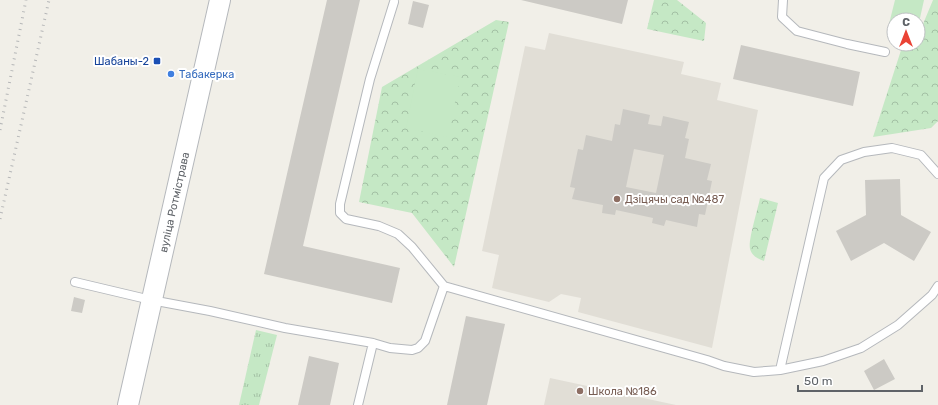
<svg xmlns="http://www.w3.org/2000/svg" width="938" height="405" font-family="Rubik,sans-serif">
<defs>
<pattern id="grass-tufts" width="24" height="20" patternUnits="userSpaceOnUse"><rect width="24" height="20" fill="#c5e8c5"/><path d="M3 7l-1-3M5 7V3M7 7l1-3M15 17l-1-3M17 17v-4M19 17l1-3" fill="none" stroke="#a3c0a4"/></pattern>
<pattern id="forest-crowns" width="20" height="18" patternUnits="userSpaceOnUse"><rect width="20" height="18" fill="#c5e8c5"/><path d="M2 6a3 3 0 1 1 6 0M12 15a3 3 0 1 1 6 0" fill="none" stroke="#a3c0a4"/></pattern>
</defs>
<rect width="100%" height="100%" fill="#f1efe8"/>
<path fill="#e1ded6" d="M549 33 684 62 681 74 721 83 717 100 758 110 712 348 578 312 581 298 561 294 549 302 492 288 499 255 482 251 525 46 545 50Z
M550 378 676 405H544Z"/>
<path fill="url(#grass-tufts)" d="M256 330 277 335 259 405H239Z"/>
<path fill="url(#forest-crowns)" d="M654 0H677L706 23 704 41 647 29Z
M933 0H938V121L931 128 873 137 903 44H918V36Z
M496 20 509 22 454 267 412 213 359 202 382 87Z
M760 198 778 203 764 261C758 259 752 256 750 249 748 240 758 209 760 198Z"/>
<path fill="#c5e8c5" d="M895 0H924L918 27V20H894V25L889 24Z
M418 69 460 77 448 137 406 128Z"/>
<path fill="#cccac5" fill-rule="evenodd" d="M327 0H360L303 246 400 268 392 303 264 274Z
M521 0H628L622 24Z
M413 1 429 5 423 28 408 24Z
M741 45 860 72 853 106 733 79Z
M623 109 650 115 648 124 654 125 661 126 663 116 689 122 685 138 689 139 685 158 711 164 707 180 712 181 705 215 699 214 697 227 666 220 664 226 652 223 653 218 616 210 615 215 602 213 603 205 572 199 575 188 570 187 578 149 583 150 586 135 612 141 615 124 620 125ZM634 149 664 155 656 193 626 187Z
M900 179 901 215 931 232 914 261 884 243 851 261 836 231 866 215 865 180Z
M74 297 85 300 82 313 71 311Z
M466 316 505 324 487 405H447Z
M309 356 339 363 330 405H298Z
M884 359 895 379 874 390 864 371Z"/>
<g fill="none" stroke-linecap="round" stroke-linejoin="round">
<g stroke="#b5b8bc" stroke-width="10">
<path id="service" d="M783 0 782 17 797 31 847 44 885 52
M394 2 370 79 340 204V213L346 219 379 226 398 234 412 247 444 286 707 360 724 366 754 372 780 370
M938 174 921 155 892 148 864 152 841 160 824 178 780 370 823 361 861 348 898 325 932 295 938 286
M75 282 151 300 210 311 285 328 373 343 390 348 412 350 418 348 425 341 444 286
M358 405 373 343"/>
</g>
<g stroke="#b5b8bc" stroke-width="22">
<g id="tertiary">
<path id="s1" d="M128 405 220 0"/>
</g>
</g>
<use href="#service" stroke="#fff" stroke-width="8"/>
<use href="#tertiary" stroke="#fff" stroke-width="20"/>
<path stroke="#b6b7b8" stroke-width="3" stroke-dasharray="1 5" stroke-linecap="butt" d="M0 130 26 0
M0 219 49 0"/>
</g>
<rect fill="#1a4fb4" stroke="#fff" stroke-width="1.5" x="153" y="57" width="8" height="8" rx="2"/>
<circle fill="#3f7fe0" stroke="#fff" stroke-width="1.5" cx="171" cy="74" r="4"/>
<g fill="#8d6e63" stroke="#fff" stroke-width="1.5">
<circle cx="617" cy="199" r="4"/>
<circle cx="580" cy="391" r="4"/>
</g>
<g text-anchor="middle" dominant-baseline="central" stroke-width="4" stroke-linejoin="round" paint-order="stroke">
<g font-size="11" fill="#164399" stroke="#fff" text-anchor="end">
<text x="149" y="61">Шабаны-2</text>
</g>
<g font-size="11" fill="#366cbe" stroke="#fff" text-anchor="start">
<text x="179" y="74">Табакерка</text>
</g>
<g font-size="11" fill="#785e54" stroke="#fff" text-anchor="start">
<text x="625" y="199">Дзіцячы сад №487</text>
<text x="588" y="391">Школа №186</text>
</g>
<g font-size="11" fill="#5f6368" stroke="#fff">
<text stroke="none"><textPath href="#s1" startOffset="208">вуліца Ротмістрава</textPath></text>
</g>
</g>
<g transform="translate(906 32)"><circle r="19" fill="#ffffff" stroke="#bfc1c3"/>
<path d="M0-3L7 15L0 10L-7 15Z" fill="#ea4335"/>
<text y="-6" font-size="11" font-weight="bold" text-anchor="middle" fill="#5f6368">С</text>
</g>
<path d="M798 385v6h124v-6" fill="none" stroke="#5f6368" stroke-width="2"/>
<text x="804" y="385" font-size="12" fill="#5f6368" stroke="#ffffff" stroke-width="3" paint-order="stroke">50 m</text>
</svg>
